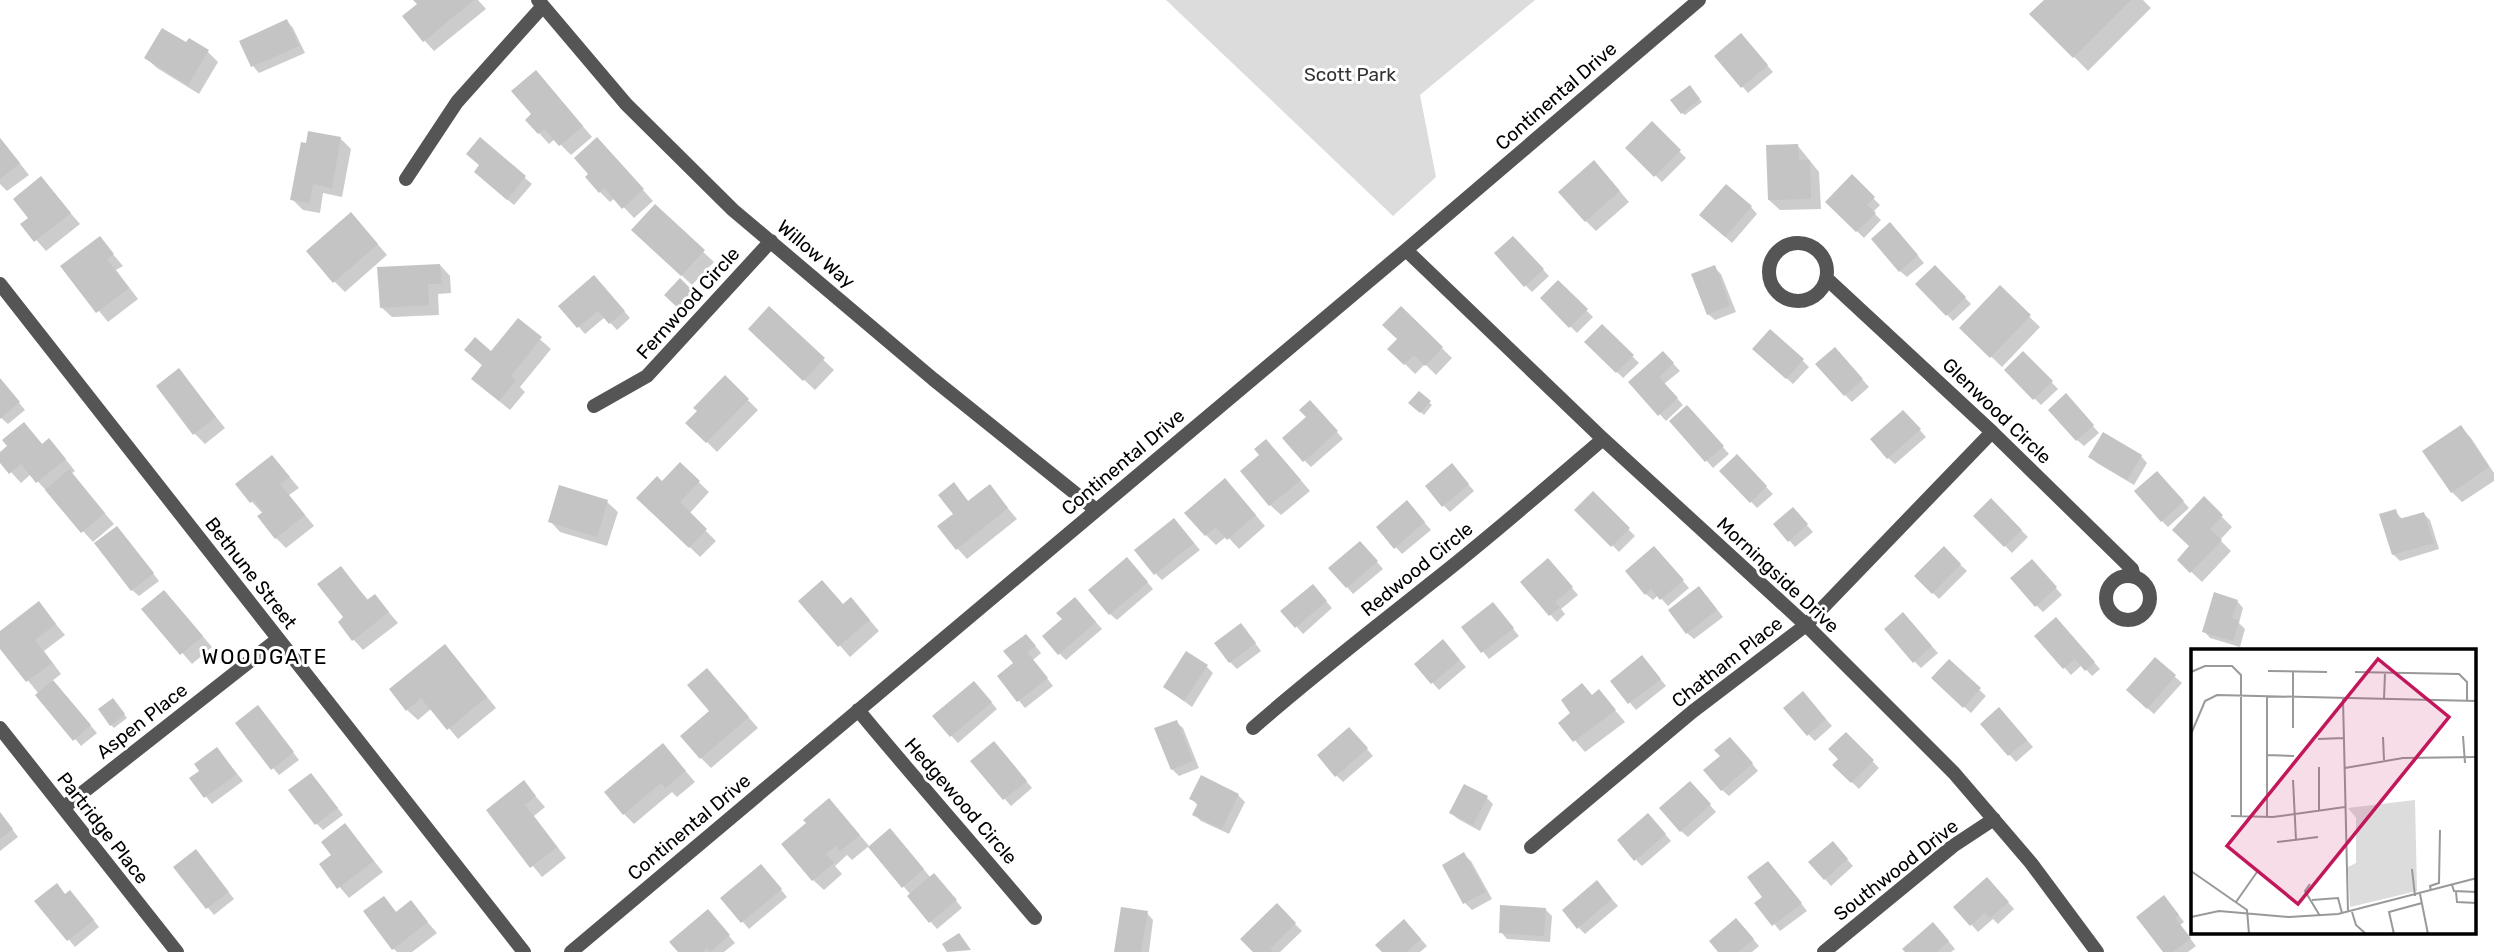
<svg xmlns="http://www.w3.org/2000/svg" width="2494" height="952" font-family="Rubik,sans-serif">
<rect width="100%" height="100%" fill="#fff"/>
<path fill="#dcdcdc" d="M1166 0H1535L1420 95 1436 177 1393 216Z"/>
<path fill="#0003" d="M415 0H478L486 9 434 51 424 40 419 5Z
M2046 0H2143L2151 8 2088 71 2032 14Z
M287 21 293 28 305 53 259 73 253 66 242 42Z
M1747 42 1773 72 1748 93 1742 86Z
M187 45 208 52 218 62 199 94 157 68 146 58Z
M546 83 592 137 571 155 555 139 549 144 539 133 533 114Z
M1693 90 1702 102 1685 115 1682 113Z
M1652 124 1686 158 1662 182 1628 148Z
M0 138 29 175 7 191 0 184Z
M341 139 351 149 342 197 323 193 320 213 303 210 292 199Z
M480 140 532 184 514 205 482 178Z
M1798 146 1819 172 1821 209 1780 210 1769 200Z
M607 150 653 201 634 218 615 198 610 202 600 192Z
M1604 173 1629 202 1596 231 1586 221Z
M1852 177 1880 205 1873 212 1881 220 1864 238 1827 202Z
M41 179 80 224 46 251 23 225 30 219Z
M655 207 714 262 692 285 644 240Z
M1751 207 1757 214 1732 243 1708 221Z
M361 225 387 255 345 292 334 281Z
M1897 231 1924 263 1907 277 1900 271Z
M1513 238 1549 276 1532 292 1525 285Z
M100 239 123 266 116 270 138 299 108 322 63 267Z
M440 265 450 276 451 293 438 294 439 315 392 317 381 307Z
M1714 267 1721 274 1736 312 1715 320 1708 314Z
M1935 267 1971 304 1953 321 1918 284Z
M680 281 701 301 687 315 666 295Z
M1558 282 1593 317 1577 333 1542 298Z
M601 284 630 318 617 330 605 317 585 334 561 306Z
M2000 288 2040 327 2002 367 1962 328Z
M1401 308 1452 358 1436 375 1425 364 1415 374 1390 349 1399 339Z
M770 309 834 370 815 390 750 329Z
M518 320 551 349 520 387 525 392 510 410 484 389 483 366 466 350 491 353Z
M1602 326 1639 363 1623 378 1587 342Z
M2023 353 2058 389 2041 405 2006 370Z
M1761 355 1802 360 1809 367 1793 384Z
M1841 355 1869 387 1852 402 1845 395Z
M1670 360 1680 371 1664 384 1683 405 1666 421 1631 382Z
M179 371 225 428 205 444 195 434Z
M725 378 758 410 717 452 688 423Z
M0 380 25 410 8 424 0 417Z
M1419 393 1432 405 1424 415 1410 403Z
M2072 402 2099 433 2084 446 2077 440Z
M1317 409 1343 439 1311 467 1304 460Z
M1694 414 1729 454 1713 468 1672 421Z
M1910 419 1926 437 1895 464 1888 458Z
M24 424 43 445 59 451 75 471 71 474 114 524 93 542 31 474 21 483 0 460V454L10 446Z
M2461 427 2471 438 2494 473V481L2462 502 2452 492Z
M1276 451 1310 491 1281 515 1270 505Z
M2141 456 2147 463 2134 485 2097 463 2090 457Z
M1737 457 1773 494 1757 508 1722 471Z
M680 464 709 492 689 514 716 541 700 557 639 498 662 484Z
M282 468 299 488 289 495 314 526 286 548 276 538 263 514 237 485Z
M1458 472 1474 491 1450 512 1443 505Z
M2163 479 2189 508 2168 527 2162 521Z
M954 485 969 502 989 486 1017 519 967 559 957 548Z
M1235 491 1265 526 1239 549 1227 536 1216 545 1206 535Z
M1593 494 1635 536 1619 552 1577 510Z
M2204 499 2232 527 2220 540 2231 551 2202 582 2179 560 2192 547Z
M1991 500 2028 537 2012 553 1976 516Z
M607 502 618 512 607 546 560 532 550 521Z
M1413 509 1431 530 1402 554 1378 528Z
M2395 511 2403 520 2424 514 2430 520 2439 549 2400 561 2393 554Z
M1799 516 1813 532 1795 547 1789 540Z
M1181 527 1200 550 1162 580 1156 574Z
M123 535 159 581 139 596 132 590Z
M1944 549 1967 571 1939 599 1916 576Z
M1367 550 1383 569 1353 594 1347 587Z
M1660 555 1689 588 1668 606 1658 595 1653 600 1646 594Z
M1134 566 1153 589 1117 620 1110 614Z
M1554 567 1578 595 1561 609 1565 614 1557 622 1522 583Z
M341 568 369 601 375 596 398 623 363 650 353 639 346 618Z
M2038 568 2062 595 2043 612 2036 605Z
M1319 593 1332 608 1303 634 1283 611Z
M1706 595 1723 617 1694 639 1687 633Z
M801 601 861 610 879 631 850 657Z
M2237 601 2243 608 2239 623 2245 629 2240 647 2210 638 2204 631Z
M174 603 212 647 192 664 144 609Z
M39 604 65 635 44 651 61 674 52 681 97 733 81 746 0 646V634Z
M1082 606 1102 629 1066 660 1059 653Z
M1499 611 1519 636 1489 659 1463 627Z
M1909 621 1938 653 1921 668 1914 661Z
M2063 626 2100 669 2092 676 2082 665 2071 675 2036 636Z
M1247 632 1261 651 1237 669 1230 662Z
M1033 643 1041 653 1033 660 1053 686 1025 708 999 677 1016 664Z
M1449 648 1466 667 1439 690 1416 664Z
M455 657 496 708 458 739 432 708 418 720 407 710Z
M2155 659 2182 683 2154 714 2135 697Z
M1949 662 1986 696 1971 713 1940 685Z
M1648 664 1666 686 1636 710 1612 681Z
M1207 667 1213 673 1192 707 1165 687Z
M717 681 758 728 711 768 701 758Z
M981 690 997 709 958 743 934 717Z
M1599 691 1625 722 1585 752 1560 723Z
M1809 700 1832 726 1815 741 1808 734Z
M115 703 127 718 114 728 111 725Z
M264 714 299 760 279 775 273 768Z
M2006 716 2033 747 2016 762 1982 724Z
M1176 722 1183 728 1199 768 1179 776 1172 769Z
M1846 734 1879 768 1859 789 1834 765 1840 759Z
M1356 736 1373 756 1343 782 1336 775Z
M663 745 695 782 677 797 672 792 634 824 624 814Z
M1737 745 1758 771 1729 796 1722 790Z
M217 749 243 781 212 804 192 779 202 771Z
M1001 750 1032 788 1011 806 972 761Z
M317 781 343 815 323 830 317 824Z
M524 783 545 807 534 816 566 858 542 877 488 811Z
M1697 790 1716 812 1688 837 1681 831Z
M1238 795 1245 802 1229 834 1201 821 1194 814 1198 806 1192 799Z
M1487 798 1493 804 1480 831 1458 819 1451 813Z
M839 811 870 847 896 837 931 878 941 882 962 908 937 929 909 897 911 895 869 846 852 860 847 855 835 866 842 874 824 890 813 880Z
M0 813 18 837 0 851Z
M1655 822 1671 841 1642 866 1636 860Z
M345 825 383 872 349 898 321 865 334 855Z
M1839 850 1853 866 1831 886 1825 879Z
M1464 855 1471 861 1492 899 1472 910 1465 903 1444 866Z
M202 858 234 899 214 915 175 867Z
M1775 870 1807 911 1780 931 1757 903 1765 897Z
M767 873 787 897 749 929 722 898Z
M1994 886 2014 909 1998 924 1993 919 1978 932 1956 907Z
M1603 889 1618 906 1585 934 1579 928Z
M383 898 397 913 411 903 437 933 412 952H397L393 948Z
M77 899 99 927 75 947 37 901Z
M2170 904 2184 922 2180 925 2196 946 2188 952H2165Z
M1277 906 1302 931 1280 952H1256Z
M1545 909 1552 916 1550 942 1507 939 1501 932Z
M1147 913 1153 920 1149 952H1116Z
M714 918 735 943 724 952H680Z
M1743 927 1759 946 1752 952H1720Z
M1411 928 1427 946 1420 952H1384Z
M1940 931 1955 949 1951 952H1907Z"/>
<path fill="#c4c4c4" d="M413 0H474L423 42 402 16 417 4Z
M2044 0H2131L2073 58 2029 14Z
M287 19 299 46 251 67 239 41Z
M162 28 186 42 189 38 209 50 188 85 144 58Z
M1741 33 1768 65 1741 88 1714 56Z
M536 70 583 126 559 146 544 129 538 134 525 120 531 114 511 91Z
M1690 85 1700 99 1681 114 1670 100Z
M1652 121 1681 150 1654 177 1625 148Z
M308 131 341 137 332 188 313 184 310 203 290 200 301 142 306 143Z
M480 137 526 176 507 200 474 172 479 165 466 154Z
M597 137 644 189 622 209 604 188 599 193 585 177 588 174 574 158Z
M0 138 20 163 0 179Z
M1798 144 1799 160H1810L1811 199 1768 200 1766 145Z
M1594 160 1620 191 1585 222 1558 192Z
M1852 174 1875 197 1867 205 1876 213 1856 232 1825 202Z
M41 176 71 213 34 242 20 224 28 218 13 199Z
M1726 184 1752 206 1725 237 1699 215Z
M655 204 705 250 681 276 631 230Z
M351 212 378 244 333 283 306 251Z
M1890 222 1918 255 1899 272 1871 239Z
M100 236 114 254 107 259 129 288 96 313 60 266Z
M1513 236 1544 269 1524 287 1494 253Z
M440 264 442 284H428L429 305 380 308 377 267Z
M1715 265 1730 305 1707 315 1691 274Z
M1935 265 1966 297 1946 316 1915 284Z
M594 275 625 311 609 324 598 311 577 328 558 306Z
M680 278 695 293 680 310 664 295Z
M1558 280 1588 309 1569 328 1540 298Z
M2000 285 2031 315 1990 358 1959 328Z
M769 306 825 358 803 381 748 329Z
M1401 306 1443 347 1425 366 1414 355 1404 365 1387 349 1397 339 1382 325Z
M518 318 542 337 511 376 516 380 499 401 471 379 482 365 464 350 475 337 491 351Z
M1602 324 1634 355 1616 373 1584 342Z
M1770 329 1804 359 1786 379 1752 349Z
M1835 347 1863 379 1844 396 1815 364Z
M1663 351 1674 363 1659 377 1678 398 1658 416 1628 382Z
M2023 351 2053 381 2033 400 2004 370Z
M179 368 216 417 193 435 156 386Z
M725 375 749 399 706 443 685 423 697 411 693 408Z
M0 378 20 402 0 419Z
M1419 391 1431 401 1420 413 1408 403Z
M2066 393 2094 425 2076 441 2048 410Z
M1310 400 1338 431 1303 462 1282 438 1306 417 1299 410Z
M1687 405 1724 446 1705 462 1669 421Z
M1903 410 1921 429 1887 459 1870 439Z
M24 422 42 444 49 438 66 459 36 483 21 464 9 474 0 463V452L7 446 2 440Z
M2461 425 2489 467 2451 493 2422 451Z
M2103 432 2142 455 2127 480 2088 457Z
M1266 439 1301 480 1269 506 1240 471 1259 455 1254 449Z
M1737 454 1767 486 1750 503 1719 471Z
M272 455 290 477 280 484 305 515 275 539 257 516 263 512 254 500 250 503 235 484Z
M680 462 700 481 680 502 707 529 689 548 636 498 657 476 662 481Z
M1452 463 1469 484 1442 507 1425 486Z
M69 469 105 513 81 533 45 490Z
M2157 471 2184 501 2161 522 2134 491Z
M1225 478 1256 515 1227 540 1216 527 1205 536 1184 513Z
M954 482 968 501 990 484 1008 508 956 550 937 526 953 514 938 495Z
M559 485 608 500 597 537 548 522Z
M1593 491 1630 528 1611 547 1574 510Z
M2204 496 2223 515 2210 529 2222 540 2190 573 2177 560 2189 546 2172 530Z
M1991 498 2022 530 2004 547 1973 516Z
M1407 500 1425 522 1394 549 1376 527Z
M1793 507 1808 524 1788 542 1773 524Z
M2396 509 2399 519 2424 512 2434 543 2392 555 2379 514Z
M1174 518 1194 543 1154 575 1134 550Z
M117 526 154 573 131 591 94 543Z
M1360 541 1378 561 1346 588 1328 568Z
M1654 546 1684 580 1660 600 1651 589 1645 595 1625 571Z
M1944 546 1961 564 1932 594 1914 576Z
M1127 557 1148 582 1109 615 1088 590Z
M1548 558 1573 587 1555 602 1560 607 1549 616 1520 582Z
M2032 559 2057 587 2035 607 2010 578Z
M341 566 367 600 375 594 389 612 352 641 338 622 343 617 317 584Z
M822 580 843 604 851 597 870 620 838 647 798 601Z
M1313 584 1327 601 1295 628 1280 611Z
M1699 586 1717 610 1686 634 1668 610Z
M164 590 203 636 180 655 141 609Z
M2214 592 2238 600 2232 618 2239 621 2233 641 2202 632Z
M1075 597 1096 622 1058 655 1042 636 1062 619 1056 613Z
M39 601 56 624 35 640 52 663 26 682 0 649V631Z
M1493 602 1514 628 1481 653 1461 627Z
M1903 612 1932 646 1913 663 1884 629Z
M2056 617 2095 662 2085 671 2075 659 2063 669 2034 636Z
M1241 623 1256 643 1229 663 1214 643Z
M1026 634 1036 646 1027 652 1048 678 1017 702 997 676 1013 663 1003 651Z
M1443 639 1460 660 1431 684 1414 664Z
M445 644 487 697 447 730 421 698 406 711 389 689Z
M1186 651 1208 665 1184 701 1163 687Z
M1642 655 1661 679 1628 704 1610 681Z
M2155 657 2176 675 2147 709 2126 690Z
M1949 659 1981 688 1963 708 1931 678Z
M707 668 749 717 700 759 680 736 709 711 687 685Z
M53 680 91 725 73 741 35 695Z
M974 681 992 702 950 737 932 716Z
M1582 683 1592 695 1599 689 1616 710 1573 742 1558 723 1570 713 1561 700Z
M1803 691 1826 719 1807 736 1783 708Z
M113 698 125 714 110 726 98 709Z
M258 705 294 752 271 770 235 723Z
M1999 707 2027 740 2008 756 1980 724Z
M1177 720 1193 761 1171 770 1154 728Z
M1349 727 1368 748 1335 777 1317 755Z
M1846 732 1874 760 1851 783 1832 765 1838 759 1828 749Z
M1730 737 1753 763 1721 791 1703 770 1720 756 1714 750Z
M994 741 1027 781 1003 800 970 761Z
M663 743 686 771 665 788 661 783 623 815 604 792Z
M217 747 237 774 204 798 189 778 199 771 194 764Z
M311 773 338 808 315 825 288 790Z
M1201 775 1239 794 1222 829 1192 815 1198 803 1189 799Z
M524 780 536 796 525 805 557 847 530 868 486 810Z
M1690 781 1711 804 1680 832 1659 808Z
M1464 784 1488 796 1473 825 1449 813Z
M829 798 860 835 840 851 836 846 826 854 834 863 812 881 781 844 806 823 803 820Z
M0 812 13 829 0 839Z
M1648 813 1666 834 1634 861 1617 840Z
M345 823 374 861 337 889 319 864 331 855 321 842Z
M890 828 924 869 902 888 868 847Z
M1833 841 1848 859 1824 880 1808 862Z
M196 849 229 892 206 909 173 867Z
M1464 852 1486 892 1463 904 1442 865Z
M1768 861 1802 903 1772 926 1754 903 1762 897 1747 877Z
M761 864 782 889 741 923 720 898Z
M934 873 957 900 929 923 907 896Z
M1987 877 2009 902 1990 918 1985 913 1970 926 1953 907Z
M1597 880 1612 899 1577 929 1562 910Z
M57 883 65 894 70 890 94 920 67 941 34 901Z
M2164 895 2179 915 2175 918 2191 938 2173 952H2163L2136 917Z
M384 896 396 912 411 900 428 922 392 950 363 911Z
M1277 903 1296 923 1270 949 1273 952H1253L1240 939Z
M1500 905 1546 908 1544 936 1499 933Z
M1121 907 1148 911 1141 952H1114Z
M708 909 730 935 710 952 707 948 703 952H678L669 942Z
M1736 918 1754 939 1738 952H1718L1709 941Z
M1404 919 1421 939 1406 952H1382L1375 945Z
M1933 922 1949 941 1937 952H1905L1902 949Z
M959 933 971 950 947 952 942 944Z"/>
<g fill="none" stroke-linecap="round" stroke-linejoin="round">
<path stroke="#555" stroke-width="14" d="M538 0 626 104 733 210 933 379 1096 510
M406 179 457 102 543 6
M1769 272a29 29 0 1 1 58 0a29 29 0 1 1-58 0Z
M1406 250 1603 439 1806 625 1954 773 2031 863 2097 952
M1826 278 1992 432 2132 569 2134 577
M0 284 524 952
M594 406 647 376 771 241
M2106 598a22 22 0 1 1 44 0a22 22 0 1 1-44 0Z
M858 710C916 780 976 848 1035 918
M0 728 177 952
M1253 728C1311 677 1371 631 1431 583 1490 537 1546 488 1603 439
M63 808 278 639
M1531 847 1692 712 1806 625 1992 432
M571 952 1406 250 1699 0
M1824 952 1953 846 1994 819"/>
</g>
<g text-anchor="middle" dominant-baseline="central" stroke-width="6" stroke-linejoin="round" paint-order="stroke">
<g font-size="19" fill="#333" stroke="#fff">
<text x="1350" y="74">Scott Park</text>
</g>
<g font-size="19" fill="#000" stroke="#fff">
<text transform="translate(1556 96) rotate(-41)">Continental Drive</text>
<text transform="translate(816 254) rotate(40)">Willow Way</text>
<text transform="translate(688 303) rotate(-48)">Fernwood Circle</text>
<text transform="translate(1997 411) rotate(44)">Glenwood Circle</text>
<text transform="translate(1123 462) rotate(-40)">Continental Drive</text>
<text transform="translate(1417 569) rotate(-39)">Redwood Circle</text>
<text transform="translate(251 573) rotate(52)">Bethune Street</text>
<text transform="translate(1778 575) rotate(43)">Morningside Drive</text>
<text transform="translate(1727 662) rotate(-38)">Chatham Place</text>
<text transform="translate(142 721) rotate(-38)">Aspen Place</text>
<text transform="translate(961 801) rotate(49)">Hedgewood Circle</text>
<text transform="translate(689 827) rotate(-40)">Continental Drive</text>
<text transform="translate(103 828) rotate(52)">Partridge Place</text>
<text transform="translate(1896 870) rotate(-38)">Southwood Drive</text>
</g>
<g font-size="21" letter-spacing="2" fill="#000" stroke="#fff">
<text x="265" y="656">WOODGATE</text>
</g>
</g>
<g transform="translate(2191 649)">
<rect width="285" height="285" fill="#fff"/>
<path d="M224 151 226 242 159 258 157 218 165 214V169L157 159Z" fill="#dcdcdc"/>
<path fill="none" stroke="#999" stroke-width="2" d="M77 22 136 23M0 23 14 17H41L50 26V167M164 23 268 25 276 33V52M152 50 157 263M193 50 194 24M102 79V22M0 85 14 52 26 46 286 52M272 87 274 114M192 88 193 111M127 90 153 89M76 106 103 107M128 118V161M154 119 212 109 286 108M102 131 105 191M40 167 82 168 154 158M76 168V48M86 193 127 188M221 220 224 247M0 222 56 261 58 285M119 235 114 242 129 267M261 236 263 242 286 243M240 242 239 237 248 234 249 181M265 243 266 253 286 254M229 245 237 285M121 251 147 249 151 264M45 253 66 223M161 263 165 276 175 285M0 268 28 262 98 268 147 265 286 229M203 285 198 263 231 254"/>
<path fill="#c2185b" fill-opacity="0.15" stroke="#c2185b" stroke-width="3.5" d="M187 10 258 68 107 255 36 197Z"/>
<rect width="285" height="285" fill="none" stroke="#000" stroke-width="3.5"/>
</g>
</svg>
